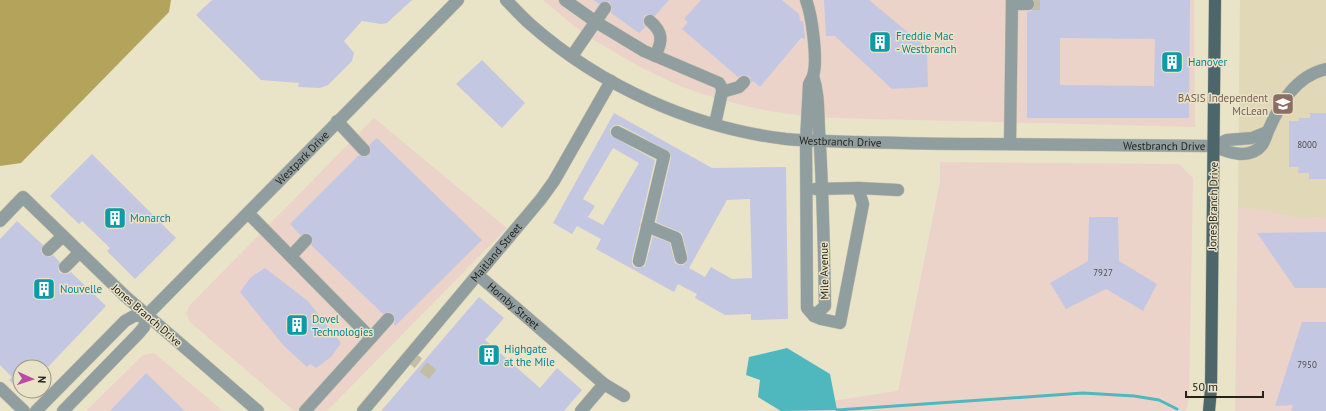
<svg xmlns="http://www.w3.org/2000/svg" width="1326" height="411" font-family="'PT Sans',sans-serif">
<rect width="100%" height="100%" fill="#e9e3c8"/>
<path fill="#ebd3c9" d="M543 0H1194L1195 127 834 118 812 117 769 111 746 106 702 94 680 86 638 66 594 40 575 27Z
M374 118 507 228 327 411H294L190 322 186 313 190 305Z
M940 162 1179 164 1193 178 1189 397 1186 411H764L898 391 940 182Z
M1238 208 1256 209 1298 218 1326 217V411H1235Z
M154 353 223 411H86L143 355Z"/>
<path fill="#e0d8b6" d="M1240 0H1326V217L1298 218 1256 209 1238 208Z"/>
<path fill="#b4a35a" d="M0 0H171L169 12 21 163 0 166Z"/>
<path fill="#4fb8be" d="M787 348 830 374 837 410 781 411 758 397 760 380 746 375 749 357Z"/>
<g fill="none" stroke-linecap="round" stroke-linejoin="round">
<path stroke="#4fb8be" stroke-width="3" d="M837 410 1083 393 1134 396 1159 400 1177 409"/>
</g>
<path fill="#c4c7e1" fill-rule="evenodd" d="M212 0H412L387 23 381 24 362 21 344 41 354 53 352 61 328 85 320 88 298 87 299 83 261 80 196 15Z
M593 0H669L655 16 648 14 644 16 643 23 645 27 639 33 611 13 612 8 610 2 605 1 599 4Z
M701 0H782L799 14 800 21H803L805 39 801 38 760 87 753 81 751 83 749 76 742 75 738 77 682 29 688 22 684 19Z
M824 0H869L927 48 928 87 892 89 835 36H826Z
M1034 0H1190L1189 118H1027V12L1031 11 1034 8 1035 4ZM1060 38 1155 39 1154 86 1060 85Z
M482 60 525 103 502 128 456 84Z
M614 113 712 168 786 167 788 319 751 320V314L725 315 695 298 697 294 678 284 674 292 596 249 601 239 577 226 572 234 553 223ZM616 125H620L670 152 671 158 656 222 682 233 688 257 686 263 683 265H679L675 263 670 243 653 236 645 266 638 268 634 267 632 264V259L655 160 611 136 610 133V129L613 126ZM613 148 639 163 603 225 588 217 595 206 583 199ZM750 199 752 278 732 279 711 267 705 277 689 268 727 200Z
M1310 113H1326V179H1309V173H1298L1299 167H1289V121H1299V118H1310Z
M377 138 482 240 395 326 394 324 395 320 393 314 389 312 383 314 311 245 313 241 311 235 307 233 300 235 290 224 359 155 365 157 369 155 371 149 369 145Z
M92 154 176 238 135 279 107 251 110 248 82 221 79 224 50 196Z
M1089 217H1118L1119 261 1157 284 1143 311 1106 289 1066 309 1050 283 1088 261Z
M17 221 43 245 41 251 43 255 49 257 53 255 60 262 58 269 60 273 67 274 71 272 106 306 48 367H20V390L9 380 12 377 0 365V239Z
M1326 232V288H1295L1257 233Z
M265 268 308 301 341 343 331 357 316 368 310 364 307 367 283 345 240 292 251 277Z
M479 297 504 318 485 340 540 388 557 368 582 390 564 411H381Z
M1302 322H1326V411H1291L1293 405 1275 406Z
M146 373 185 411H110Z"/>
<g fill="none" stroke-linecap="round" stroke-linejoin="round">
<path stroke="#c2bda5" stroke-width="12" stroke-dasharray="12 6" stroke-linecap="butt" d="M1028 4H1043
M409 356 435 376"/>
<g stroke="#c6c0a8" stroke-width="13">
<g id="minor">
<path id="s1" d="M506 0C514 8 521 16 530 24 600 86 693 128 786 139 809 141 831 141 854 142 894 143 933 144 974 144 1054 145 1134 146 1214 146L1227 140 1252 138 1267 132"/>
<path d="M565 0 596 22 644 51 719 83 722 88V92L739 87 744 82"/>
<path d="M806 0C812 15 818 61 813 76 812 79 810 82 809 84L806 141 807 308 814 316 825 306C824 248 823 189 819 130 818 112 819 94 813 76"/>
<path d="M1012 4H1028"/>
<path d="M650 21C663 32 663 41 655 56"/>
<path d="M572 56 605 8"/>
<path d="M337 121 364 150"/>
<path d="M715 124 722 92"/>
<path d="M617 132 664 156 639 261"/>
<path d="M1010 144 1012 0"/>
<path d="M1214 146C1228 153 1250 160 1262 145 1265 141 1266 136 1268 131 1280 104 1295 76 1326 69"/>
<path d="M815 189 858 188 898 190"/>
<path d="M248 213 371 338 305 411"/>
<path d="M0 221 23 197 125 296 258 411"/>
<path d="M647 226 676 238 681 258"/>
<path d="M48 250 63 236"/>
<path d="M291 256 306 240"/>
<path d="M65 267 79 253"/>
<path id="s2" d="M478 275 604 384 624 396"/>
<path d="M814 316 821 319 840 323 863 204 858 188"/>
<path d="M371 338 388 319"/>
<path d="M0 388 24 411"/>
<path d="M36 411 125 321 134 316 147 315"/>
<path id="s3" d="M63 411 138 334 144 327 147 315 458 0"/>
<path id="s4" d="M363 411 541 199 554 181 611 81"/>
<path d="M581 411 604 384"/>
</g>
</g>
<g stroke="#c6c0a8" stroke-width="13">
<path id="major" d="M1209 411 1211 389 1215 0"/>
</g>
<use href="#minor" stroke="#909ea0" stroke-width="12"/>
<use href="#major" stroke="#4c6669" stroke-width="12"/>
</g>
<defs>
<g id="building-square" transform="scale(1.15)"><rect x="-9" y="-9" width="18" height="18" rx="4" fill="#0f9aa8" stroke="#e9e3c8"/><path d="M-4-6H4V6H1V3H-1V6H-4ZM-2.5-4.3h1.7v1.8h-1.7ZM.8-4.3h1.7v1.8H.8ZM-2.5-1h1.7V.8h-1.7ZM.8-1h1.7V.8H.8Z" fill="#fff"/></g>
<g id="school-square" transform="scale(1.15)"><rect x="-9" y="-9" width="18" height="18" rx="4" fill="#8d6e63" stroke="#e9e3c8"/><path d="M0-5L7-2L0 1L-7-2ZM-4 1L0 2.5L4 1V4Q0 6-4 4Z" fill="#fff"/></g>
</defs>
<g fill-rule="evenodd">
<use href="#building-square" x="880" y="42"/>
<use href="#building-square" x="1172" y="62"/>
<use href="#school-square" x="1283" y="104"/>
<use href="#building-square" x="115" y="218"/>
<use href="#building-square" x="44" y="289"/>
<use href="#building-square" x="297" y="325"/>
<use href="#building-square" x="489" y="355"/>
</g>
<g text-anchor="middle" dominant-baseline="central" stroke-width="3" stroke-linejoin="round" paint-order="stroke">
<g font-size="9" fill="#4d4c4b">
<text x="1307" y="144">8000</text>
<text x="1103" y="272">7927</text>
<text x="1307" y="364">7950</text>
</g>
<g font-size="11" fill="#0d838f" stroke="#e9e3c8" text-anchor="start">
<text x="896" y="36">Freddie Mac<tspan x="896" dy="13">- Westbranch</tspan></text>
<text x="1188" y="62">Hanover</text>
<text x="130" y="218">Monarch</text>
<text x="60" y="289">Nouvelle</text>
<text x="312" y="319">Dovel<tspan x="312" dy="13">Technologies</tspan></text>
<text x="504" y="349">Highgate<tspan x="504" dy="13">at the Mile</tspan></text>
</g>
<g font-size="11" fill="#785e54" stroke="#e9e3c8" text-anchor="end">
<text x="1268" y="98">BASIS Independent<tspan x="1268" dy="13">McLean</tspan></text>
</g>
<g font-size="11" fill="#252319" stroke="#e9e3c8">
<text stroke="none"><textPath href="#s1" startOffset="373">Westbranch Drive</textPath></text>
<text stroke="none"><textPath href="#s1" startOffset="697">Westbranch Drive</textPath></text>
<text stroke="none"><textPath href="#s3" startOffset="350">Westpark Drive</textPath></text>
<text transform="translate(1213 206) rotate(-89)">Jones Branch Drive</text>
<text stroke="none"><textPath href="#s4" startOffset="207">Maitland Street</textPath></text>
<text transform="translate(824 271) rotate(-91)">Mile Avenue</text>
<text stroke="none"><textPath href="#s2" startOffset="47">Hornby Street</textPath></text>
<text transform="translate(147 315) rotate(41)">Jones Branch Drive</text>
</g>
</g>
<g transform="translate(32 379) rotate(93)"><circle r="19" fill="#e9e3c8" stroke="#9b9682"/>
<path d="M0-3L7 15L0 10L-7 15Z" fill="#bc49a3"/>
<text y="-6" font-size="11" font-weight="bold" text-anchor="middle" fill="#252319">N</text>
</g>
<path d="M1186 391v6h77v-6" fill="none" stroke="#252319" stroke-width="2"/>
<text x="1192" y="391" font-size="12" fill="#252319" stroke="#e9e3c8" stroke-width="3" paint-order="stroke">50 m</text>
</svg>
